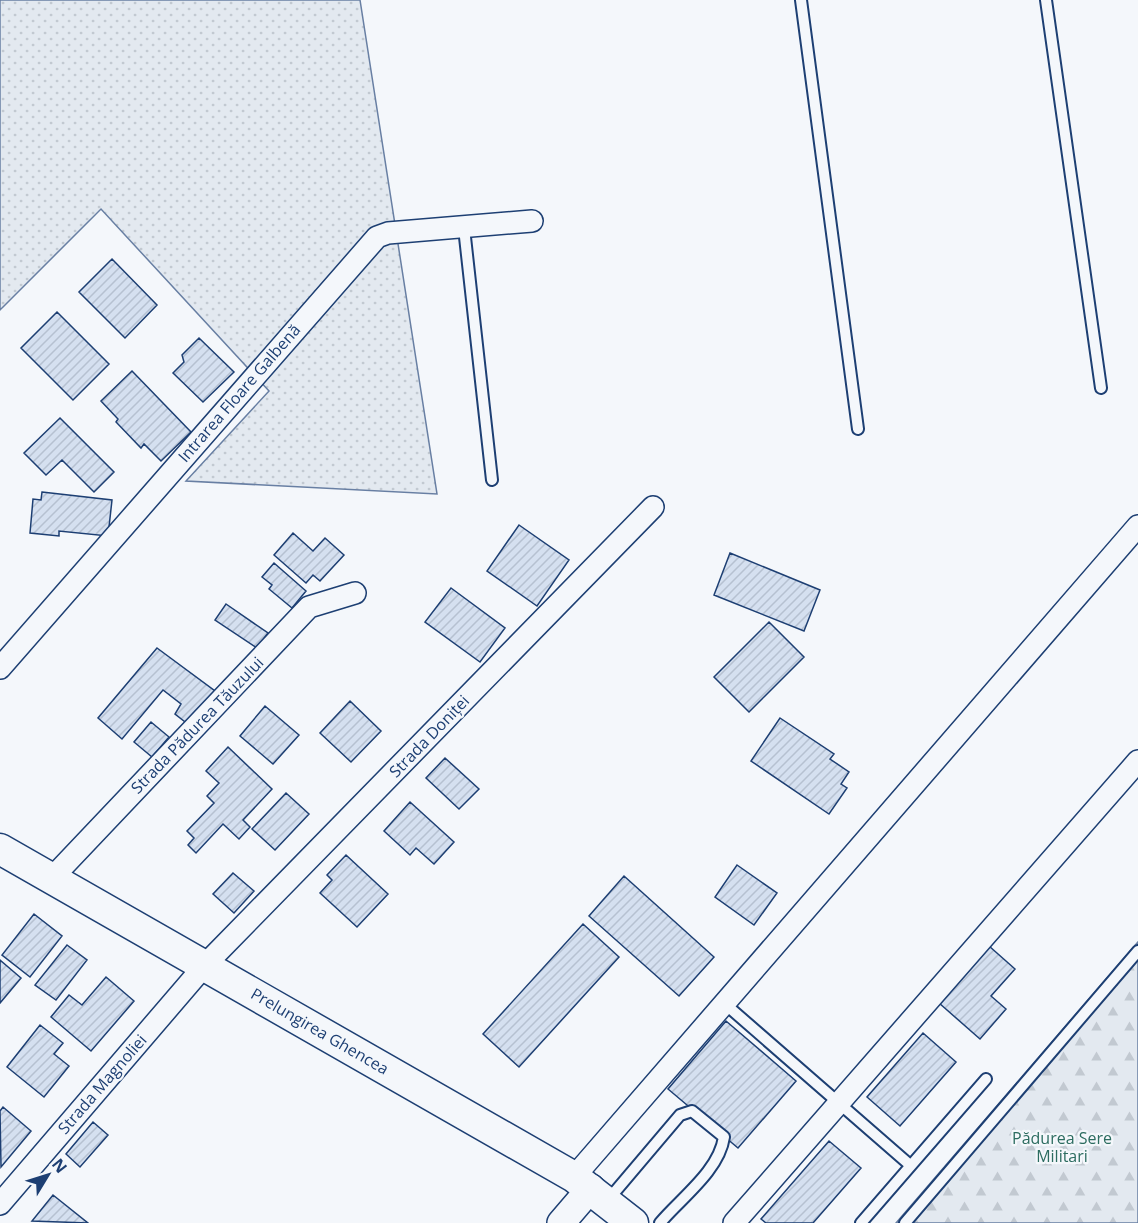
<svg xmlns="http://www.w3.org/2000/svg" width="1138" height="1223" font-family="'Open Sans',sans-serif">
<defs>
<pattern id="grass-dots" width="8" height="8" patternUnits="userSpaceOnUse" patternTransform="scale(1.5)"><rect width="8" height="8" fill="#e3e9f0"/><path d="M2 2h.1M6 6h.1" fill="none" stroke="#c2c9d1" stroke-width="1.8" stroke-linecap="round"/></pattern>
<pattern id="forest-firs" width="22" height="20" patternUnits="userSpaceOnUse" patternTransform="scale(1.5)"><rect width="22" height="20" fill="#e3e9f0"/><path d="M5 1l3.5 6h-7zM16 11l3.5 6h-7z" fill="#c2c9d1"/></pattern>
<pattern id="building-hatch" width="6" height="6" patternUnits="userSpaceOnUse" patternTransform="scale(1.5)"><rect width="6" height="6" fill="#d5e0f0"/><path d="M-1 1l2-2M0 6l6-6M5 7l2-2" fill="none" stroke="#b6c1d1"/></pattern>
</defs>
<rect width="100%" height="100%" fill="#f4f7fb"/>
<path fill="url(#grass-dots)" stroke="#687fa3" stroke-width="1.5" d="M0 0H360L437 494 186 481 269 391 101 209 0 310Z"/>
<path fill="url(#forest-firs)" stroke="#687fa3" stroke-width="1.5" d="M1138 942V1223H896Z"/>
<path fill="url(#building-hatch)" stroke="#1d3f73" stroke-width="1.5" d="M112 259 157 305 125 338 79 292Z
M57 312 109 364 73 400 21 348Z
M199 338 234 372 203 402 173 373 184 362 182 355Z
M132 371 191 432 161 461 144 444 141 448 116 422 118 419 101 401Z
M60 418 114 472 94 492 62 460 46 475 24 453Z
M42 492 112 500 108 536 59 531V536L30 533 33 499 41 500Z
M519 525 569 560 537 606 487 571Z
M293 533 313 551 325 538 344 555 320 581 313 575 306 583 274 555Z
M730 553 820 590 804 631 714 595Z
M274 563 306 591 292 608 269 589 272 585 262 577Z
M451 588 505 628 480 662 425 622Z
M226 604 268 633 257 648 215 620Z
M769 622 804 657 749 712 714 677Z
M157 648 215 691 189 725 175 714 181 704 163 690 122 739 98 718Z
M350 701 381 731 351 762 320 733Z
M265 706 299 735 273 764 240 736Z
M780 718 834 754 830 759 849 772 841 784 847 788 829 814 751 761Z
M151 722 169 737 152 757 134 742Z
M228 747 272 789 243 820 250 827 239 839 223 824 196 853 188 845 194 838 187 831 214 803 207 796 219 783 206 771Z
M445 758 479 789 459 809 426 778Z
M286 793 309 814 275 850 252 829Z
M410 802 454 842 434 864 416 848 410 855 384 831Z
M346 855 388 894 357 927 320 893 332 880 327 875Z
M737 865 777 893 754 925 715 897Z
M233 873 254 891 234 913 213 894Z
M624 876 714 957 679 996 589 916Z
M34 914 62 936 30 977 2 955Z
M583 924 619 957 519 1067 483 1034Z
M67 945 87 960 56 1000 35 985Z
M989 946 1015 969 991 996 1006 1009 980 1039 939 1003Z
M0 960 21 978 0 1003Z
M106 977 134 1001 91 1051 51 1017 69 995 82 1005Z
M726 1021 796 1081 738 1148 668 1089Z
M40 1025 63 1043 54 1054 69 1066 44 1097 7 1067Z
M923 1033 956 1062 900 1126 867 1097Z
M3 1107 31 1131 1 1167 0 1111Z
M93 1122 108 1135 80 1167 66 1154Z
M829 1141 861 1168 813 1223H766L761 1219Z
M53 1195 88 1223 32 1221Z"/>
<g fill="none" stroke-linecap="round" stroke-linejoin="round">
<g stroke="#1d3f73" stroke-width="14">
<path id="service" d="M801 0 858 429
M1046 0 1101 388
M464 228 492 480
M724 1003 910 1165
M608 1200 680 1115 692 1111 724 1137C719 1171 681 1198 660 1223
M861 1223 986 1079
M905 1223 1138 951"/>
</g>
<g stroke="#1d3f73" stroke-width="24">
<path id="minor" d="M0 668 377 237 388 233 532 221
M52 878 309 607 355 593
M574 1177 1138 526
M0 1204 205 965 653 507
M734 1223 1138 761"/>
</g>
<g stroke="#1d3f73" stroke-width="30">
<path id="tertiary" d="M561 1223 591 1188"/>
</g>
<g stroke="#1d3f73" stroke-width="33">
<path id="secondary" d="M0 849 574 1177 633 1223"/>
</g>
<use href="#service" stroke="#f4f7fb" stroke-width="10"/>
<use href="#minor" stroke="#f4f7fb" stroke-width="21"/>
<use href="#tertiary" stroke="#f4f7fb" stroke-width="27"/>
<use href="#secondary" stroke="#f4f7fb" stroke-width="30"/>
</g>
<g text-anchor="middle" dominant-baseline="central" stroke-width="4.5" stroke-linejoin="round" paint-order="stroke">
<g font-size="16" fill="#1d3f73" stroke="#f4f7fb">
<text transform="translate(239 393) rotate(-49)">Intrarea Floare Galbenă</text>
<text transform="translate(197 725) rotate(-46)">Strada Pădurea Tăuzului</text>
<text transform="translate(429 736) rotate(-46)">Strada Doniței</text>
<text transform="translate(320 1031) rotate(30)">Prelungirea Ghencea</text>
<text transform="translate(102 1084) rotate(-49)">Strada Magnoliei</text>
</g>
<g font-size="16" fill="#2c6c60" stroke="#f4f7fb">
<text x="1062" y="1138">Pădurea Sere<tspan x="1062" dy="18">Militari</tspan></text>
</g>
</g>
<g transform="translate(48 1175) rotate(52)" stroke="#f4f7fb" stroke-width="4.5" paint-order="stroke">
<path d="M0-4.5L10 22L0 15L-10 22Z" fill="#1d3f73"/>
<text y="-9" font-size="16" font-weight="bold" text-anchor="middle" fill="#1d3f73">N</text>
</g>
</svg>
